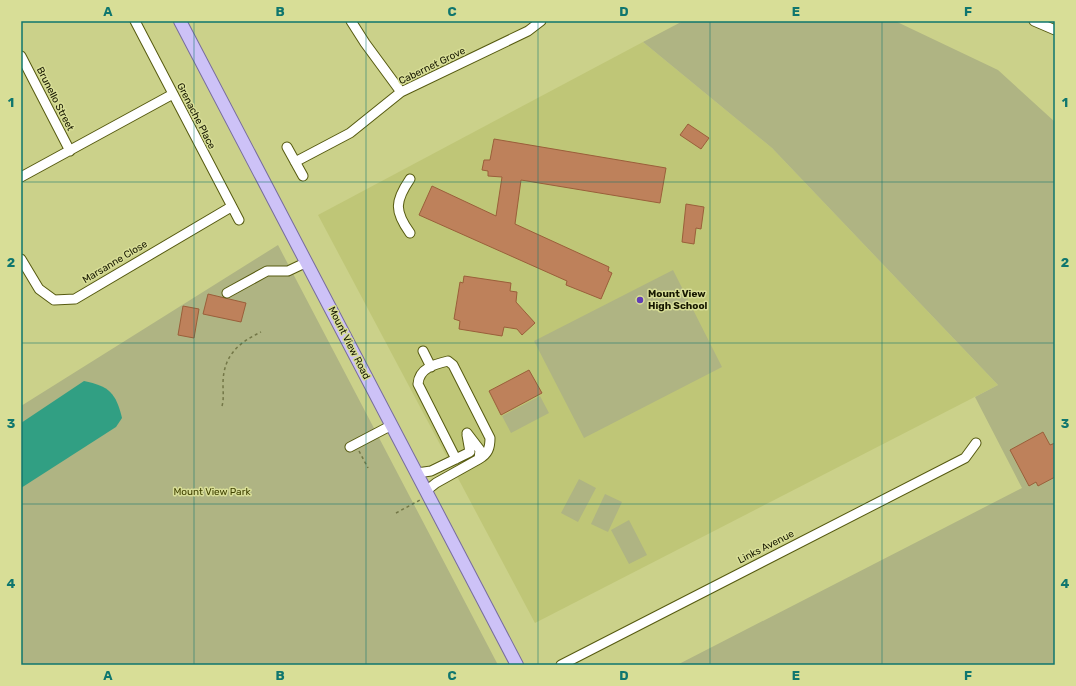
<svg xmlns="http://www.w3.org/2000/svg" width="1076" height="686" font-family="Rubik,sans-serif">
<rect width="100%" height="100%" fill="#cbd18a"/>
<path fill="#bfc677" d="M643 42 772 148 998 385 535 623 318 215Z"/>
<path fill="#afb483" d="M683 21H895L998 70 1055 122V665H677L1022 488 975 397 998 385 772 148 643 42Z
M278 245 498 665H21V406Z
M673 270 722 367 584 438 534 341Z
M540 396 549 413 511 433 502 416Z
M579 479 596 488 578 522 561 513Z
M605 494 622 502 608 532 591 524Z
M629 520 647 555 629 564 611 530Z"/>
<path fill="#319f83" d="M84 381C109 386 116 393 122 418L116 427 21 488V423Z"/>
<path fill="#be815b" stroke="#9a5f3a" d="M688 124 709 138 701 149 680 135Z
M494 139 666 168 660 203 521 180 515 224 609 267 608 271 612 273 601 299 566 285 567 281 419 215 432 186 496 216 502 177 488 176V171L482 170 484 160H490Z
M686 204 704 207 701 229 696 228 694 244 682 242Z
M464 276 511 283 510 291 517 292 516 302 535 323 522 335 517 329 504 327 502 336 459 329 460 321 454 319 460 282 463 283Z
M208 294 246 303 241 322 203 314Z
M183 306 199 309 194 338 178 335Z
M529 370 542 393 501 415 489 391Z
M1043 432 1050 445 1055 443V477L1038 486 1036 482 1029 486 1010 450Z"/>
<g fill="none" stroke-linecap="round" stroke-linejoin="round">
<g stroke="#565a10" stroke-width="11">
<path id="minor" d="M135 21 239 220
M351 21 365 43 401 92
M1034 21 1055 30
M21 56 70 151
M287 147 303 176
M295 162 350 133 401 92 528 31 541 21
M21 177 173 94
M410 179C395 201 394 211 410 233
M21 259 39 289 54 300 75 299 231 207
M227 293 267 271H288L307 262
M423 351 431 367
M350 447 392 425
M456 459 418 384C419 368 435 364 448 361L453 365 490 438C490 448 488 454 479 459
M417 473 431 471 470 452 467 435
M426 491 436 483 479 459 480 450 467 433
M561 665 965 458 976 443"/>
</g>
<g stroke="#776c9d" stroke-width="14">
<path id="major" d="M180 21 517 665"/>
</g>
<path stroke="#737747" stroke-width="1.5" stroke-dasharray="3 3" stroke-linecap="butt" d="M222 406C224 399 223 392 223 384 223 356 238 343 261 332
M359 451 368 468
M396 513 420 500"/>
<use href="#minor" stroke="#fff" stroke-width="9"/>
<use href="#major" stroke="#cdc2f7" stroke-width="12"/>
</g>
<path fill="none" stroke="#0f766e" stroke-width="1" stroke-opacity="0.55" d="M194 21V665M366 21V665M538 21V665M710 21V665M882 21V665M21 182H1055M21 343H1055M21 504H1055"/>
<circle fill="#623db5" stroke="#d8de97" stroke-width="1.5" cx="640" cy="300" r="4"/>
<g text-anchor="middle" dominant-baseline="central" stroke-width="3" stroke-linejoin="round" paint-order="stroke">
<g font-size="10" fill="#171800" stroke="#d8de97">
<text transform="translate(432 66) rotate(-26)">Cabernet Grove</text>
<text transform="translate(55 99) rotate(63)">Brunello Street</text>
<text transform="translate(196 116) rotate(63)">Grenache Place</text>
<text transform="translate(115 262) rotate(-31)">Marsanne Close</text>
<text transform="translate(349 343) rotate(63)">Mount View Road</text>
<text transform="translate(766 547) rotate(-27)">Links Avenue</text>
</g>
<g font-size="10" font-weight="bold" fill="#171800" stroke="#d8de97" text-anchor="start">
<text x="648" y="294">Mount View<tspan x="648" dy="12">High School</tspan></text>
</g>
<g font-size="10" fill="#404200" stroke="#d8de97">
<text x="212" y="492">Mount View Park</text>
</g>
</g>
<rect width="1076" height="686" fill="none" stroke="#d8de97" stroke-width="44"/>
<rect x="22" y="22" width="1032" height="642" fill="none" stroke="#0f766e" stroke-width="1.5"/>
<g font-size="13" text-anchor="middle" font-weight="bold" fill="#0f766e">
<text x="108" y="16">A</text>
<text x="280" y="16">B</text>
<text x="452" y="16">C</text>
<text x="624" y="16">D</text>
<text x="796" y="16">E</text>
<text x="968" y="16">F</text>
<text x="11" y="107">1</text>
<text x="1065" y="107">1</text>
<text x="11" y="267">2</text>
<text x="1065" y="267">2</text>
<text x="11" y="428">3</text>
<text x="1065" y="428">3</text>
<text x="11" y="588">4</text>
<text x="1065" y="588">4</text>
<text x="108" y="680">A</text>
<text x="280" y="680">B</text>
<text x="452" y="680">C</text>
<text x="624" y="680">D</text>
<text x="796" y="680">E</text>
<text x="968" y="680">F</text>
</g>
</svg>
